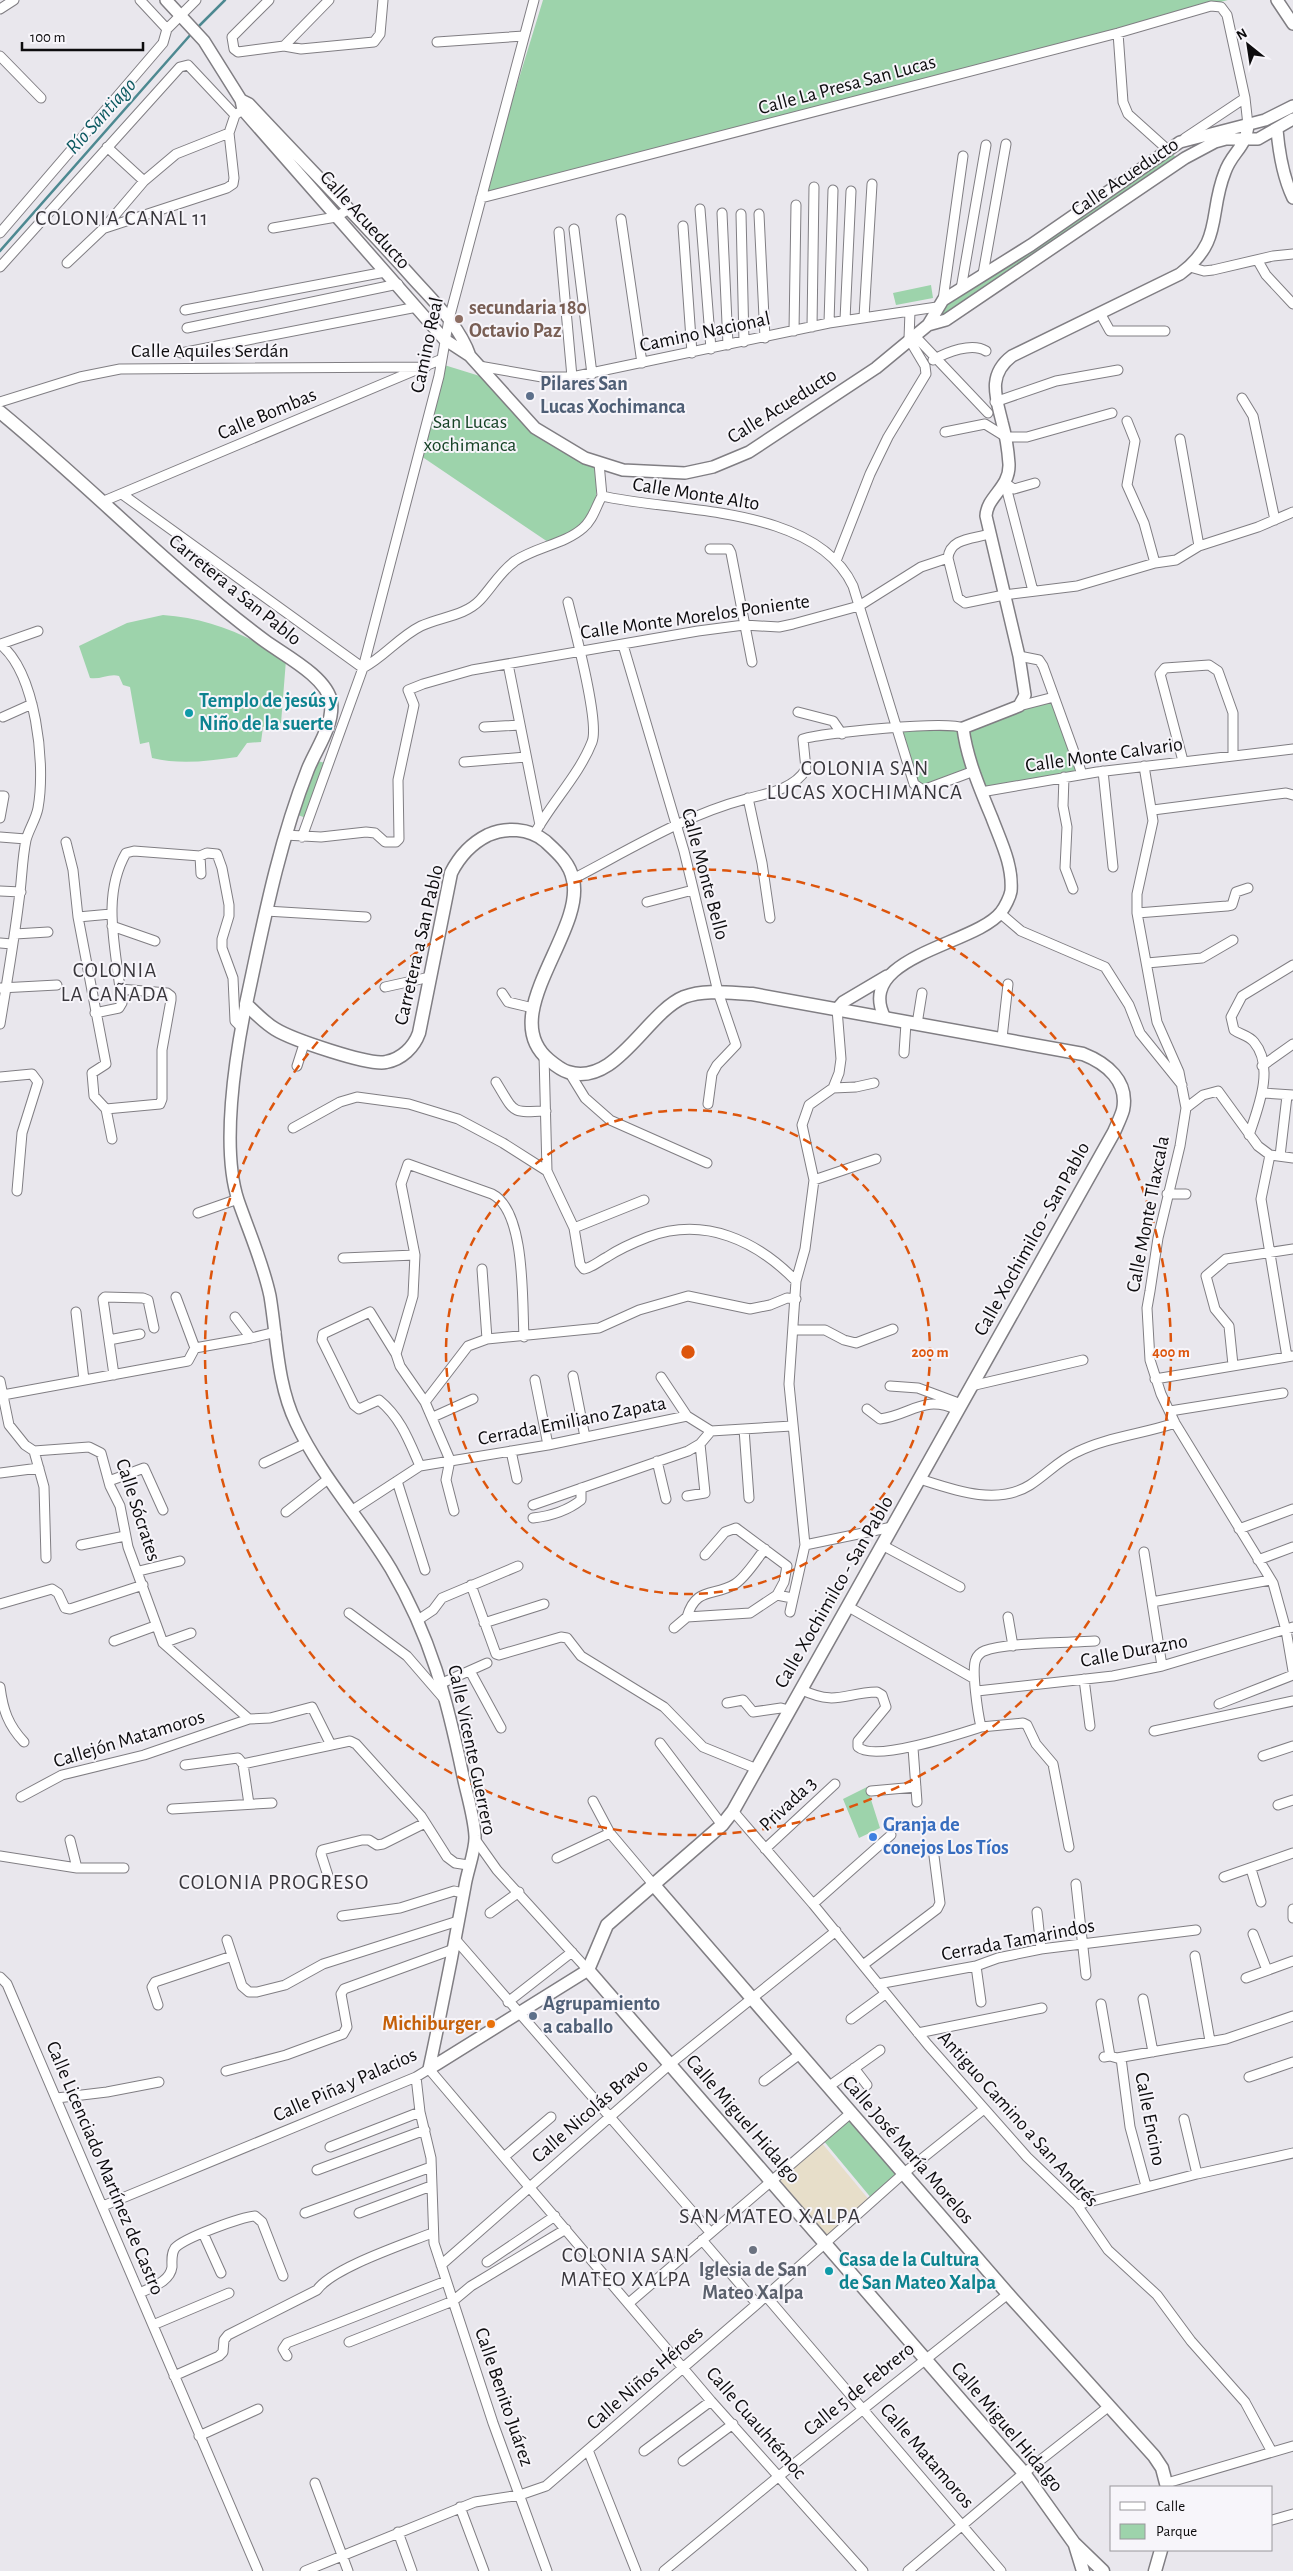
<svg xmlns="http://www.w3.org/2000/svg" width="1293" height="2571" font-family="'Alegreya Sans',sans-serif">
<rect width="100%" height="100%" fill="#e9e7ed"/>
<path fill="#e7dec9" d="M821 2142 870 2201 828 2236 779 2179Z"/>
<path fill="#9dd3ab" d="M543 0H1228L613 162 484 193Z
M1171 152 1179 161 954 311 936 317 947 303 1057 234Z
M931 285 933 298 896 305 893 293Z
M441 364 483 377 515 415 539 438 596 467C599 514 592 525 548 542L418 454Z
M163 615C208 618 249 635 286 660L281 723 263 727 261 742 247 743 237 757C208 761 181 765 152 758L149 742 140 744 130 687 123 685 119 676C110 673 100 680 90 678L79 646 127 623Z
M1054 697 1082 774 981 792 974 772 917 788 897 727 957 725Z
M317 761 326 763 306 818 298 815Z
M867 1787 880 1828 859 1838 843 1799Z
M850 2116 901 2175 872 2199 823 2140Z"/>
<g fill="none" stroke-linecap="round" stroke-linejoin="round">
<path stroke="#4d8991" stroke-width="2.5" d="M196 29 225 0
M0 251 192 33"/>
<g stroke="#807e83" stroke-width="11">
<path id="minor" d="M140 0 167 29
M269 0 232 37 234 49 238 52 284 46 301 49 374 42 380 34 383 0
M0 9 14 0
M1118 33 1123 102 1128 114 1168 150
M437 42 524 36
M284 46 329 0
M0 56 41 98
M1185 138 1245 98
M107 147 144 181
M481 198 1118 33 1211 6 1221 7 1227 15 1245 98 1248 125
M700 209 711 349
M722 213 728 345
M741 214 744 342
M759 214 765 338
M621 219 642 363
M683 226 692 353
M105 228 227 188 233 184 234 178 229 133
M273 228 336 217 349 209
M574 229 592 374
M559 232 572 377
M0 233 163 43 167 29 196 0
M1258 261 1266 275 1293 304
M67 263 104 228 144 181 176 154 229 133 235 115 238 113
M0 267 180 67 188 65 235 115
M1190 267 1204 271 1213 270 1273 256 1293 254
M983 274 1006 144
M961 289 986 145
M943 300 963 156
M185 310 385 272
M1100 313 1110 331H1165
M864 317 872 184
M845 320 851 191
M829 323 833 190
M812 327 814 187
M187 328 398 284
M794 331 796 205
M914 335 988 413
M181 353 417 307
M933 360C947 352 972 342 986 351
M479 366 542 377H572L829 323 937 307
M1242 398 1253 416 1275 520
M0 402 80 377 120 369 426 367
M995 402 1056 381 1118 370
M1127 421 1135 441 1127 485 1144 523 1155 563
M945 432 985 424 1006 437H1027L1112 413
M1180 439 1199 546
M599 463 602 496C677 513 815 505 853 586L914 784 923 790 974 771
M1005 483 1033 591
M1005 483 1014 489 1035 483
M122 494 363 668C384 657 399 637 421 626 440 617 465 616 480 600 492 587 500 572 515 561 536 547 565 544 583 528 593 520 596 506 602 496
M104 501 442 359
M710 549H729L731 553 752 662
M948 558 958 598 965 603 1004 595 1077 586 1155 563 1176 560 1199 546 1258 527 1293 512
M836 561 870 474 888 437 926 374 925 366 909 339 910 311
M0 644C36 673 46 764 38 808 36 819 29 829 26 840 22 859 22 880 19 900 14 941 7 982 0 1024
M1 644 38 631
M623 645 684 851 718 992 736 1045 717 1065 712 1074 708 1104
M1019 656 1039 660 1043 666 1082 774
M508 664 540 825
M1019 706 1054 697
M798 712 833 721 842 734
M3 717 32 704
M484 727 520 725
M1183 761 1160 674 1165 668 1209 665 1218 671 1233 713V755
M464 762 526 757
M1144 766 1153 821 1137 894V913L1157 1022 1179 1072 1186 1108 1180 1146 1158 1238 1150 1291 1147 1308 1150 1360 1161 1394 1175 1423 1273 1583 1286 1630 1293 1671
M1103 771 1113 867
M1064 777 1063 806 1067 827 1065 868 1073 889
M981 792 1097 772 1293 749
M0 796H4L0 818
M748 798 762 863 770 918
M1153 810 1286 793 1293 795
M535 833C552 802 579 775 592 742 600 722 574 627 568 602
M285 835 321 837 366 832 375 833 385 842H396L399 839 398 780 414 705 408 690 423 684 472 670 698 631 744 625 779 627 793 624 859 606 921 567 948 558C950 538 973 539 989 534
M0 837 26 839
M302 837 363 668 439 376 449 319 534 0
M66 842 73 870 78 917 106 1064 92 1073 94 1096 106 1109 112 1139
M200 856 201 874
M573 879C629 850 685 815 746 799 766 794 795 789 806 769L803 739C823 733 948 720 963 728
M0 891 21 892
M647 902 693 890
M266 911 366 917
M1000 913 1021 931 1105 967 1129 1005 1140 1033 1182 1085
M1137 913 1227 906 1232 905 1236 892 1248 888
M78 917 111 914
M112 926 155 941
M15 934 48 932
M0 943 12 944
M1147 963 1202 958 1233 940
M385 987 430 977
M0 988 57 985
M502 993 508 1002 533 1008
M95 1013 119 1008 122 1003 120 989
M917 1024 922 993
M1002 1038 1008 984
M904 1053 906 1023
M544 1055 547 1171
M297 1066 305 1041
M1262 1066 1293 1044
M569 1072 585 1098 610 1120 707 1163
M0 1077 32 1074 38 1082 22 1133 17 1191
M496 1082C515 1113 510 1113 546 1111
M833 1088 856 1087 874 1083
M1263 1093 1293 1095
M1186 1108 1203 1095 1218 1091 1258 1146 1270 1155 1293 1158
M106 1109 160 1104 162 1099V1050L171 1000V996L167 993 120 989C115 944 102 895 126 853L134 851 200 856 207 853 217 854 222 868 229 905V916L222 939V948L233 978 235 1021 241 1027
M293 1128 340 1102 357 1097 409 1104 458 1119 503 1143 547 1171 574 1228 580 1264 584 1269C593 1267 599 1261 607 1257 619 1249 635 1242 648 1237 705 1216 757 1241 796 1281
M1249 1135C1258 1108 1275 1067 1254 1042 1248 1035 1241 1035 1234 1030L1231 1017 1242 996 1293 965
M1270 1155 1261 1199 1287 1357
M1280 1156 1287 1096
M814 1180 876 1159
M1167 1194H1186
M198 1213 238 1199
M574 1228 644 1200
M343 1258 415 1255
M482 1269 487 1339
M176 1297 195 1348
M76 1312 84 1380
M235 1317 251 1338 276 1332
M794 1330H825L844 1340 856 1343 893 1329
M109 1340 140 1334
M195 1348 251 1338
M396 1354 370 1312 323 1334 322 1340 354 1405 359 1409 379 1400C401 1418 409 1441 420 1466
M1233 1365 1229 1326 1215 1309 1206 1276 1226 1259 1293 1249
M114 1375 103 1299 105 1297 143 1298 148 1300 154 1328
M573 1376 585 1437
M661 1377 687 1416
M1155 1379 1293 1356
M535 1380 548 1445
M0 1381 9 1425 25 1445 34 1451 89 1447 101 1453 110 1486 120 1506 128 1547 163 1643 249 1719 270 1718 312 1707 331 1745
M890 1386 918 1388 961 1404
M971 1386 1083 1360
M3 1395 188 1361 195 1348
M425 1402 468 1346 487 1339 599 1328 639 1310 688 1296 750 1309 770 1305 787 1298 796 1299
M867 1409 880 1419C911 1415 924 1394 957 1410
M1170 1411 1283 1393
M433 1417 473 1399
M744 1429 749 1498
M34 1451 44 1487 46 1558
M511 1451 517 1479
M657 1461 666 1499
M264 1463 306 1443
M0 1473 39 1468
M920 1479C954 1490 997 1506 1030 1485 1046 1475 1059 1460 1077 1452 1107 1437 1143 1434 1175 1423
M109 1481 144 1468 163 1510
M397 1481 425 1570
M687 1496 705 1493 700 1444
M533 1505 688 1451 700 1444 711 1431
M351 1511 420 1466 548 1445 687 1416 711 1431 792 1426
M454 1511 446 1480 450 1460 425 1402 400 1366 396 1354 413 1296 415 1255 401 1184 408 1164 492 1194C526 1211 522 1302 524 1337
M286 1512 328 1479
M533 1518C551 1516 567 1511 581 1500V1488
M1239 1529 1293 1509
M81 1545 125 1536
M805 1545 892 1527
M882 1545 960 1587
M1144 1552 1162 1666
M705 1555 725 1532 736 1528 787 1566 784 1582 777 1595
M1258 1560 1293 1547
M139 1571 180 1561
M471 1585 496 1654 499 1655 561 1637 567 1638 581 1656 664 1707 703 1747 757 1769
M1152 1602 1270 1580
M0 1604 52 1589 58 1593 65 1608 70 1609 143 1585
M847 1606 973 1678
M790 1612 805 1545 789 1384 796 1281 805 1249 814 1180 802 1125 809 1105 833 1088 839 1073 841 1059 837 1009
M349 1613 407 1656 445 1700
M687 1617C696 1586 714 1597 735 1584 746 1577 756 1560 765 1549
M1008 1617 1013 1646
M418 1620 433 1610 442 1598 518 1566
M484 1623 544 1604
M674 1628 687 1617 750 1613 777 1595 792 1598
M114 1641 155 1626
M163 1643 191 1633
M470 1671 501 1728
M1084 1679 1090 1726
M442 1683 487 1663
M0 1687C3 1710 8 1725 24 1742
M802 1690C837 1706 843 1693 877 1692L882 1695 886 1707 858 1741V1747C875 1762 959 1734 981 1727 978 1714 971 1669 976 1659 977 1656 981 1652 984 1651 1008 1642 1067 1643 1095 1641
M977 1691 1113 1676 1162 1666 1293 1627
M727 1703 743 1700 753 1712 781 1708 788 1710
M1219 1704 1293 1675
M981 1727 1023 1723 1027 1725 1036 1744 1053 1764 1069 1847
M1154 1731 1293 1701
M660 1743 722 1825
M913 1748 917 1802
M1263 1756 1293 1746
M243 1764 249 1804
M185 1765 238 1758 243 1764 350 1741 356 1744 421 1816 447 1857 455 1863 468 1865
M871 1791 916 1787
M21 1797 62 1775 144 1755 249 1719
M593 1801 610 1833 653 1884
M1278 1805 1293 1800
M172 1809 272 1803
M733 1811 813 1904 928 2045 1027 2157 1077 2205 1108 2250 1157 2295 1191 2341 1245 2402 1272 2452
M475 1839 497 1870 588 1970
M70 1840 77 1868
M765 1849 835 1784
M0 1856 77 1868H124
M557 1858 610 1833
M1251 1869 1261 1902
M1224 1877 1293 1853
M330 1882 321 1854 322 1850 362 1840H369L377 1845 383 1844 425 1823
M1076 1884 1086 1975
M813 1904 891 1835
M1293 1909V1918
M1037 1912 1041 1949
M490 1913 519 1892
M342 1916 400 1908 454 1891 463 1893
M1253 1934 1267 1970
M227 1940 242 1986 249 1992H257L285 1985 323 1964 458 1921
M456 1940 710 2232
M1195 1956 1210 2041
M863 1965 937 1909 940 1903 934 1856
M976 1966 981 2002
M0 1977 7 1984 258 2571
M1246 1978 1293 1961
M878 1984 976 1966 998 1958 1041 1949 1196 1930
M1143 1999 1153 2052
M508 2002 572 1952
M1101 2004 1110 2056
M158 2005 152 1987 155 1982 232 1956
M851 2019 885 1994
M918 2033 1042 2008
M1104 2057 1110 2056 1117 2058 1226 2039 1293 2016
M1121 2058 1130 2127 1146 2186
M854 2068 867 2085
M226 2071 286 2055 343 2034 347 2027 341 1994 344 1989 454 1949
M416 2077 420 2112 431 2158 434 2243 493 2423 547 2571
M1249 2077 1293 2062
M764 2081 800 2054
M828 2087 880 2050
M57 2098 107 2092 159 2082
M1184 2119 1197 2174
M330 2147 420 2112
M504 2157 551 2117
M317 2170 425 2130
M1077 2205 1197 2174 1293 2153
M103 2206 416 2077 429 2069 711 2401 863 2571
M305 2213 431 2167
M359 2213 431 2186
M203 2233 221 2273
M702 2240 757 2304
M487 2262 555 2216
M441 2265 669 2065 836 1931
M140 2293C151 2287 170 2282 172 2267 172 2260 171 2254 175 2248 184 2238 241 2217 255 2216L262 2222 283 2276
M766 2296 1001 2571
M629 2303 852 2112
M153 2325 229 2293
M349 2342 453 2301 471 2286 566 2229
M287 2356 283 2349 287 2343 446 2281
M174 2376 219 2356 223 2352 224 2340 228 2335 317 2290C332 2268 405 2244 432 2233
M199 2436 258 2409
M588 2450 636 2571
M644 2451 711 2401
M683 2461 733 2424
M315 2483 348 2571
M1167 2483 1293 2446
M460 2507 484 2571
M1272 2520 1293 2514
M398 2532 412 2571
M305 2571 475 2502 520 2495 546 2486 757 2304 904 2173 984 2109
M664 2571 779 2476 1008 2294
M908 2571 1024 2473 1108 2407"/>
</g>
<g stroke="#807e83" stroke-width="14">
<path id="tertiary" d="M166 0 204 41 241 100 243 110 444 339 470 356 535 428 585 458 623 470 685 473 713 467 749 452 876 368 928 325 946 320 1185 158 1215 142 1226 139H1258L1293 119
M1277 0 1293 24
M241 100 249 104C302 161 357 216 409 274 431 299 459 324 470 356
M1277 130C1279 153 1283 177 1293 198
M928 325 943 300 1031 245 1180 142 1265 120 1293 106
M246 1004C235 1058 221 1148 238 1200 249 1232 263 1263 270 1296 277 1338 277 1384 296 1423 321 1476 361 1519 391 1569 431 1637 447 1699 463 1776 467 1795 474 1817 475 1836 476 1849 467 1872 465 1886 454 1947 442 2008 429 2069
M837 1009 843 1002 887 976
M885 1018C853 956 976 945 1001 912 1005 907 1010 897 1011 891 1013 865 1001 842 992 818 980 789 967 759 963 728L1019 706 1025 695 1019 656 986 516C987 496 1010 488 1009 464 1008 450 1006 436 1002 422 996 397 987 375 1012 356L1180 274C1224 241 1208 214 1225 172 1232 152 1246 148 1248 125
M429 2069 588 1970"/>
</g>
<g stroke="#807e83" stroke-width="15">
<path id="secondary" d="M0 412C90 486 172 572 265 641 284 655 327 677 331 702 334 725 316 749 308 769 278 845 263 925 246 1004 255 1013 265 1023 275 1029 291 1039 369 1066 386 1062 402 1059 414 1047 419 1033L451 873C459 857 472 843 488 835 506 827 529 828 545 841 557 852 570 863 573 880 585 932 495 1016 549 1060 555 1065 561 1070 568 1072 616 1087 646 1013 684 997 705 989 730 993 752 994L1083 1054C1106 1063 1129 1081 1123 1110 1121 1117 1117 1125 1114 1132L733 1811 722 1825 607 1925 588 1970 1024 2473 1074 2543 1103 2571
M653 1884 1008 2294 1154 2456 1162 2468 1167 2487
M1075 2545 1083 2571
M1155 2571 1161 2550"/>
</g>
<use href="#minor" stroke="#fff" stroke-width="9"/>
<use href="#tertiary" stroke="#fff" stroke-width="11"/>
<use href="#secondary" stroke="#fff" stroke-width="12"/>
</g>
<g fill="none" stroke="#dd550c" stroke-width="2.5" stroke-dasharray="9 6">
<circle cx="688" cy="1352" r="242"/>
<circle cx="688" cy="1352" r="483"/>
</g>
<circle fill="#8d6e63" stroke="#f7f5fa" stroke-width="2" cx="459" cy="319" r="5"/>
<g fill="#5c6f8a" stroke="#f7f5fa" stroke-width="2">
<circle cx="530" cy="396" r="5"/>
<circle cx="533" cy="2016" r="5"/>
</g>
<g fill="#0f9aa8" stroke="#f7f5fa" stroke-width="2">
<circle cx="189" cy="713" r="5"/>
<circle cx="829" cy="2271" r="5"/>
</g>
<circle fill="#3f7fe0" stroke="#f7f5fa" stroke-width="2" cx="873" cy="1837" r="5"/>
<circle fill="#e8710a" stroke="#f7f5fa" stroke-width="2" cx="491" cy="2024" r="5"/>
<circle fill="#6b7280" stroke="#f7f5fa" stroke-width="2" cx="753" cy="2250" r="5"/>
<g text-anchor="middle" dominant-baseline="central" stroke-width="4" stroke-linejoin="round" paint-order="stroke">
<g font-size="20" fill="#0d0c0e" stroke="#f7f5fa">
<text transform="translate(847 85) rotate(-15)">Calle La Presa San Lucas</text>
<text transform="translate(1125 177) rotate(-34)">Calle Acueducto</text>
<text transform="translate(365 220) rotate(48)">Calle Acueducto</text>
<text transform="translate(705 332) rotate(-12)">Camino Nacional</text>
<text transform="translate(427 345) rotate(-78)">Camino Real</text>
<text x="210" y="351">Calle Aquiles Serdán</text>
<text transform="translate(782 406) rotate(-32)">Calle Acueducto</text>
<text transform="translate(267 414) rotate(-23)">Calle Bombas</text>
<text transform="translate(696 494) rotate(9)">Calle Monte Alto</text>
<text transform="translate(235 590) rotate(39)">Carretera a San Pablo</text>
<text transform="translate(695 617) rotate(-8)">Calle Monte Morelos Poniente</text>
<text transform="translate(1104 755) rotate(-8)">Calle Monte Calvario</text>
<text transform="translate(705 874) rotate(75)">Calle Monte Bello</text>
<text transform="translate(419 945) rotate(-77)">Carretera a San Pablo</text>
<text transform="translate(1148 1214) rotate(-79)">Calle Monte Tlaxcala</text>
<text transform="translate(1032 1239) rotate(-61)">Calle Xochimilco - San Pablo</text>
<text transform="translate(572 1421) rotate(-11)">Cerrada Emiliano Zapata</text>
<text transform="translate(138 1510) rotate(72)">Calle Sócrates</text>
<text transform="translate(834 1592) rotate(-60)">Calle Xochimilco - San Pablo</text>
<text transform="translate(1134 1651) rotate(-11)">Calle Durazno</text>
<text transform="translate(129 1739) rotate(-17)">Callejón Matamoros</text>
<text transform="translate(472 1750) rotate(78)">Calle Vicente Guerrero</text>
<text transform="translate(788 1804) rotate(-43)">Privada 3</text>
<text transform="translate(1018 1940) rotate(-11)">Cerrada Tamarindos</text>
<text transform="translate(345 2085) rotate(-24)">Calle Piña y Palacios</text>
<text transform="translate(590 2111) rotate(-41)">Calle Nicolás Bravo</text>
<text transform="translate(743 2119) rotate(49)">Calle Miguel Hidalgo</text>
<text transform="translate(1018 2119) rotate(48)">Antiguo Camino a San Andrés</text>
<text transform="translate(1150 2119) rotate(79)">Calle Encino</text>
<text transform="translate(908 2150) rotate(49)">Calle José María Morelos</text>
<text transform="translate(105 2168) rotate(67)">Calle Licenciado Martínez de Castro</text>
<text transform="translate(645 2378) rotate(-41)">Calle Niños Héroes</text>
<text transform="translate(859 2389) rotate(-39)">Calle 5 de Febrero</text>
<text transform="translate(504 2397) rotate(71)">Calle Benito Juárez</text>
<text transform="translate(756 2423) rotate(49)">Calle Cuauhtémoc</text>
<text transform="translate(1007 2427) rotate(50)">Calle Miguel Hidalgo</text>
<text transform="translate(927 2456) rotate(49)">Calle Matamoros</text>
</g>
<g font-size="20" font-weight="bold" fill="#785e54" stroke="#f7f5fa" text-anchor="start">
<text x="469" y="308">secundaria 180<tspan x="469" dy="23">Octavio Paz</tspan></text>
</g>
<g font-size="20" font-weight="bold" fill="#4e5e75" stroke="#f7f5fa" text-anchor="start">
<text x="540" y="384">Pilares San<tspan x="540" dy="23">Lucas Xochimanca</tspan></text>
<text x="543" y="2004">Agrupamiento<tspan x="543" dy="23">a caballo</tspan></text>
</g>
<g font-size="20" fill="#164226" stroke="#f7f5fa">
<text x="470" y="422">San Lucas<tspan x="470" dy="23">xochimanca</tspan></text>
</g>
<g font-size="20" font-weight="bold" fill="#0d838f" stroke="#f7f5fa" text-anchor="start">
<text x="199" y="701">Templo de jesús y<tspan x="199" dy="23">Niño de la suerte</tspan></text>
<text x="839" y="2260">Casa de la Cultura<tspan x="839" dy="23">de San Mateo Xalpa</tspan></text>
</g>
<g font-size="20" font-weight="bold" fill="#366cbe" stroke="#f7f5fa" text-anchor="start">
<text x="883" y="1825">Granja de<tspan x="883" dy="23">conejos Los Tíos</tspan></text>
</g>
<g font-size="20" font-weight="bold" fill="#c56008" stroke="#f7f5fa" text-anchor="end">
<text x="481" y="2024">Michiburger</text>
</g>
<g font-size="20" font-weight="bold" fill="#5b616d" stroke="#f7f5fa">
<text x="753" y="2270">Iglesia de San<tspan x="753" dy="23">Mateo Xalpa</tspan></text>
</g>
<g font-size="21" font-style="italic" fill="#0c5960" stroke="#f7f5fa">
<text transform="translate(101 116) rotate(-48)">Río Santiago</text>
</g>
<g font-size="21" letter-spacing="1" fill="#39373c" stroke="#f7f5fa">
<text x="122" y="218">COLONIA CANAL 11</text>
<text x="865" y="768">COLONIA SAN<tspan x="865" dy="24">LUCAS XOCHIMANCA</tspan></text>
<text x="115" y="970">COLONIA<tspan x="115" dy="24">LA CAÑADA</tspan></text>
<text x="274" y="1882">COLONIA PROGRESO</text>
<text x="626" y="2255">COLONIA SAN<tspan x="626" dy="24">MATEO XALPA</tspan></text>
</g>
<g font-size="22" letter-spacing="1" fill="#39373c" stroke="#f7f5fa">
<text x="770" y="2216">SAN MATEO XALPA</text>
</g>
</g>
<circle cx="688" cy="1352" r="8" fill="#dd550c" stroke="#f7f5fa" stroke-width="2.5"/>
<g font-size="15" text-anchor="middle" font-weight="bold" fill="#dd550c" stroke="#f7f5fa" stroke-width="4" stroke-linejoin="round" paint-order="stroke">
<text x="930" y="1357">200 m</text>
<text x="1171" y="1357">400 m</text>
</g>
<rect x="1110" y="2486" width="162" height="65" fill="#f7f5fa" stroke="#99989c"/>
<rect x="1120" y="2502" width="25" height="8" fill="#ffffff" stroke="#99989c"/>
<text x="1156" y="2511" font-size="15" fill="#0d0c0e">Calle</text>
<rect x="1120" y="2524" width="25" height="15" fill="#9dd3ab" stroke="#99989c"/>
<text x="1156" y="2536" font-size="15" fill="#0d0c0e">Parque</text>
<g transform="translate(1248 45) rotate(330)" stroke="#f7f5fa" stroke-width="4" paint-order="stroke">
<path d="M0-4L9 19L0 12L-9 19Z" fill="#0d0c0e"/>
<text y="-8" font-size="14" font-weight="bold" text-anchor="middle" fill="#0d0c0e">N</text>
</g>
<path d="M22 42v8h121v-8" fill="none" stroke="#0d0c0e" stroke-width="2.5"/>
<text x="30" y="42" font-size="15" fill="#0d0c0e" stroke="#f7f5fa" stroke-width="4" paint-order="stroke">100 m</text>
</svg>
